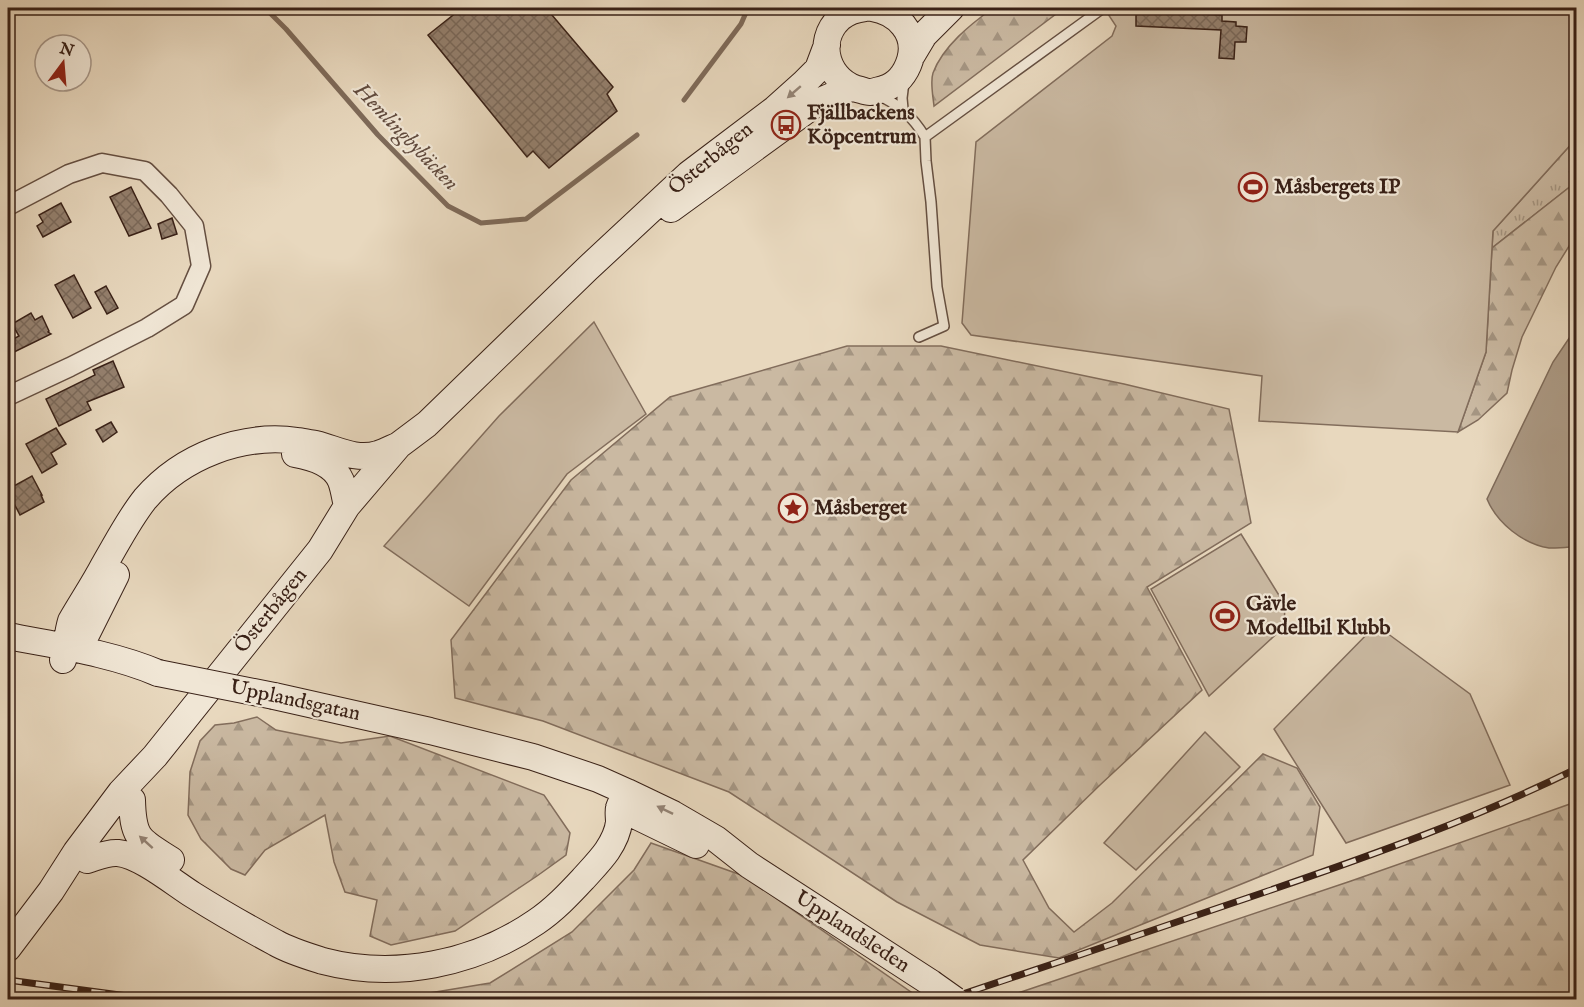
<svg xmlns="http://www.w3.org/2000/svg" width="1584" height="1007" font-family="'IM FELL English',serif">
<defs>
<pattern id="grass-tufts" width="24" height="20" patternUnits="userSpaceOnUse" patternTransform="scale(1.5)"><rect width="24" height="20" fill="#cab9a2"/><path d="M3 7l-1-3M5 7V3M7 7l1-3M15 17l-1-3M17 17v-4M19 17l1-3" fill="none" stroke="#a59683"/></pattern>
<pattern id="forest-firs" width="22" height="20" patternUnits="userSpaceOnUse" patternTransform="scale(1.5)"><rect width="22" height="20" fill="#cab9a2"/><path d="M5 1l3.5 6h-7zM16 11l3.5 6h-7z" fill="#a59683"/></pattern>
<pattern id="building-cross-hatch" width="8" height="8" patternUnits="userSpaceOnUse" patternTransform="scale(1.5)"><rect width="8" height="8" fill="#94806e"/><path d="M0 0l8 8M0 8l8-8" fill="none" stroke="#7a6859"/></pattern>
</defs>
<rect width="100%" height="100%" fill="#e8d8be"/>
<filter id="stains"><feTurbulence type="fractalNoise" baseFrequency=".00333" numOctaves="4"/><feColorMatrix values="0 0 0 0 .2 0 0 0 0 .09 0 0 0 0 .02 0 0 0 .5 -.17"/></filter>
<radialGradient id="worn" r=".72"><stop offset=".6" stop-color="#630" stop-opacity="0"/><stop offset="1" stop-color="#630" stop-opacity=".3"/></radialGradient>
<path fill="url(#grass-tufts)" stroke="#826d5c" stroke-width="1.5" d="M1574 141 1576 142V182L1492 248 1493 231Z"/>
<path fill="url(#forest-firs)" stroke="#826d5c" stroke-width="1.5" d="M993 8H1064L934 106C933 96 930 82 933 73 943 46 971 24 993 8Z
M1576 182V235L1556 267 1522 337 1512 370 1507 393 1478 420 1458 432 1486 352 1492 248Z
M847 346H941L1124 384 1229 409 1251 523 1147 587 1202 690 1100 785 1023 860 1049 908 1074 932 1112 903 1263 754 1297 768 1320 807 1313 855 1059 958 980 945 897 902 729 792 543 721 455 698 451 640 571 480 670 397Z
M257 717 276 730 341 743 390 736 544 795 570 833 566 855 537 876 455 931 391 945 370 936 377 900 345 892 334 862 325 815 265 850 245 875 231 869 201 839 188 815 190 772 200 741 215 725 234 723Z
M1570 804 1576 813V999L1029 1000 1018 993 1351 881Z
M651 843 744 876 921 999 387 1000 490 983 572 932 634 870Z"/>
<path fill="#cab9a2" stroke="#826d5c" stroke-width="1.5" d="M1104 8H1576V107L1574 141 1493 231 1486 352 1458 432 1259 421 1262 376 971 335 962 323 976 142 1112 36 1116 26Z
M594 322 646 414 567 474 469 606 384 546 499 416Z
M1241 534 1285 605 1284 627 1209 696 1151 589Z
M1376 625 1470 694 1510 785 1346 843 1274 729Z
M1205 732 1240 767 1136 870 1104 843Z"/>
<path fill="#ac9a85" stroke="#7e6a59" stroke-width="1.5" d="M1576 328V540L1569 547C1562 548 1555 548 1549 548 1523 544 1497 523 1487 499L1553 362Z"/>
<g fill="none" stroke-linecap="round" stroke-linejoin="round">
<path stroke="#7e6a59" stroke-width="5" d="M265 8 286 29 378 135 448 206 481 223 526 219 637 135
M684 100 741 24 748 8
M1575 1000 1576 995"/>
</g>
<path fill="url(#building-cross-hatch)" stroke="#392117" stroke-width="1.5" d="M462 8H546L613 87 607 94 617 111 549 168 533 151 527 157 428 35Z
M1136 11 1222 15V21L1236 22V26L1247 27 1246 42H1235L1234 59 1219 58 1221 30 1136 26Z
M131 187 151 228 129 236 110 197Z
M61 203 71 222 43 237 37 226 43 222 39 215Z
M172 218 177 234 162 239 158 224Z
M74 275 91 308 73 318 55 285Z
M106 286 118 308 107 314 95 292Z
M31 313 35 320 42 316 49 331 48 332 51 334 8 355V342L19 336 12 324Z
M113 361 124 387 87 402 91 410 59 426 46 399 95 375 93 370Z
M111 422 117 432 103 442 96 430Z
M56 428 66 444 51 453 57 464 42 473 26 444Z
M32 476 42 495H41L44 502 20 515 8 492 13 489 12 487Z"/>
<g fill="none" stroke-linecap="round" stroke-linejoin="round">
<g stroke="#654f41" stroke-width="12">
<path id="lane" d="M877 95C899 104 913 117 925 137L1103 8
M903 109 902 98 904 82
M919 337 944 326 937 287 931 202 926 161 925 137"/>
</g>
<g stroke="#654f41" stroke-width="21">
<path id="street" d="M8 206 69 174 102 163 145 171 169 195 194 226 201 266 184 305 147 328 70 367 8 396"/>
</g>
<g stroke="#392117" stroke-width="28">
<path id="secondary" d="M865 8C856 9 847 12 840 18 814 42 828 83 861 90 864 91 867 92 870 92 874 92 879 90 883 89 897 85 906 73 910 60 918 33 897 12 872 8
M912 55 924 35 951 8
M671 209 818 102 850 88
M295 454C312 457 334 464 341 481 344 489 345 498 347 506
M8 636C58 646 111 653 158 673
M67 647 81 641 86 635 116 575
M63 660C67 647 67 634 71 621 82 602 94 584 104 565 117 543 129 519 145 499 182 456 242 433 298 441 303 442 310 443 316 444 336 449 356 461 378 454 385 452 392 448 399 445
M274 696 430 731 533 757 598 779 627 792 673 814 716 839 749 865 931 983
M132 800C133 840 140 840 171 860
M626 811 696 845
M87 860C97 857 108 852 118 853 140 855 174 883 193 895 220 912 248 928 276 943 290 951 307 956 323 961 395 980 475 964 536 922 554 910 569 894 583 879 591 870 600 861 607 851 613 842 618 832 619 822 619 817 618 812 619 808 620 803 625 797 627 792
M8 948 51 891 76 852 121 792 155 756 320 550 347 506 399 445 427 424 587 269 689 174 775 109 804 83 818 69 827 45"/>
</g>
<use href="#lane" stroke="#f0e6d5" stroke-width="9"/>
<use href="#street" stroke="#f0e6d5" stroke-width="18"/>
<use href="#secondary" stroke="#f0e6d5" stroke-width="26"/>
<g stroke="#392117" stroke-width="7">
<path id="rail" d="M8 980 157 1000
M945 1000C1053 964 1160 928 1268 891 1372 855 1477 818 1576 769"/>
</g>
<use href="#rail" stroke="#f0e6d5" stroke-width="4.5" stroke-dasharray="14" stroke-linecap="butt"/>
<g stroke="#392117" stroke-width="28" stroke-linecap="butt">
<path id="secondary-bridge" d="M158 673 274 696
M931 983 955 1000"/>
</g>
<use href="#secondary-bridge" stroke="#f0e6d5" stroke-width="26"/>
</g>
<defs><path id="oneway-solid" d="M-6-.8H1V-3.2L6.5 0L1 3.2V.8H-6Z" transform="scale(1.5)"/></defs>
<g fill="#948476">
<use href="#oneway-solid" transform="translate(794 92) rotate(139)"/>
<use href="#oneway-solid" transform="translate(665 810) rotate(-154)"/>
<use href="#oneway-solid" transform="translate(146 842) rotate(-138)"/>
</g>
<defs>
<g id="bus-ring" transform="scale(1.5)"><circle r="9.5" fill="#f0e6d5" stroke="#8f2418" stroke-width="1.5"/><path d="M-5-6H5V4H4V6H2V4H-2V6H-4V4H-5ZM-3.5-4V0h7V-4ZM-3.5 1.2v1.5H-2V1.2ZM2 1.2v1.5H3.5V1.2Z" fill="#8f2418"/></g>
<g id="stadium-ring" transform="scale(1.5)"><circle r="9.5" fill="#f0e6d5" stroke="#8f2418" stroke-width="1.5"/><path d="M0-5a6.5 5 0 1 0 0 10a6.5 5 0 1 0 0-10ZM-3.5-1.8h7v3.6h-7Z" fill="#8f2418"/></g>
<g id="sight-ring" transform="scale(1.5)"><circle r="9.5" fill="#f0e6d5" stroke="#8f2418" stroke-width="1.5"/><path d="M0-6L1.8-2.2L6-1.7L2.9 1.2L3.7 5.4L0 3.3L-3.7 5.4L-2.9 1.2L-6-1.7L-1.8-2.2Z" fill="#8f2418"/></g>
</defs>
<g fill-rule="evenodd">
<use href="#bus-ring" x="786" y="125"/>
<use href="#stadium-ring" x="1253" y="187"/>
<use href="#sight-ring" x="793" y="508"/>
<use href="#stadium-ring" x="1225" y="616"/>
</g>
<g text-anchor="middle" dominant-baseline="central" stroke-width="4.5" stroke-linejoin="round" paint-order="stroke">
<g font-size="21" font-weight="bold" fill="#392117" stroke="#f0e6d5" text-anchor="start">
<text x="807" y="113">Fjällbackens<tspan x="807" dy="24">Köpcentrum</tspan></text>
<text x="1274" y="187">Måsbergets IP</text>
<text x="814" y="508">Måsberget</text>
<text x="1246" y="604">Gävle<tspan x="1246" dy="24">Modellbil Klubb</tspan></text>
</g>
<g font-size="21" fill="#392117" stroke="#f0e6d5">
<text transform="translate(711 159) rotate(-39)">Österbågen</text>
<text transform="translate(271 611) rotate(-51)">Österbågen</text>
<text transform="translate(295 701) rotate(12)">Upplandsgatan</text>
<text transform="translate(852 932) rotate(33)">Upplandsleden</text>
</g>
<g font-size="22" font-style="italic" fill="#614b3e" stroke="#f0e6d5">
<text transform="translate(406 137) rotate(46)">Hemlingbybäcken</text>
</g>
</g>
<rect width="1584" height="1007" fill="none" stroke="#e8d8be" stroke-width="30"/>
<rect x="9" y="9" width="1566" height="989" fill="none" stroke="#392117" stroke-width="3"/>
<rect x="15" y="15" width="1554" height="977" fill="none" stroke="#392117" stroke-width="1.5"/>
<g transform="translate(63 63) rotate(16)"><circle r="28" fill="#f0e6d5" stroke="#a79789" stroke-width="1.5"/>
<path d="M0-4.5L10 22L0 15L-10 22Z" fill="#8f2418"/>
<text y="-9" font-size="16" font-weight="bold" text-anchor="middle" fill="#392117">N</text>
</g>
<rect width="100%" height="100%" filter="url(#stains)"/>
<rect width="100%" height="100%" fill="url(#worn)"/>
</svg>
